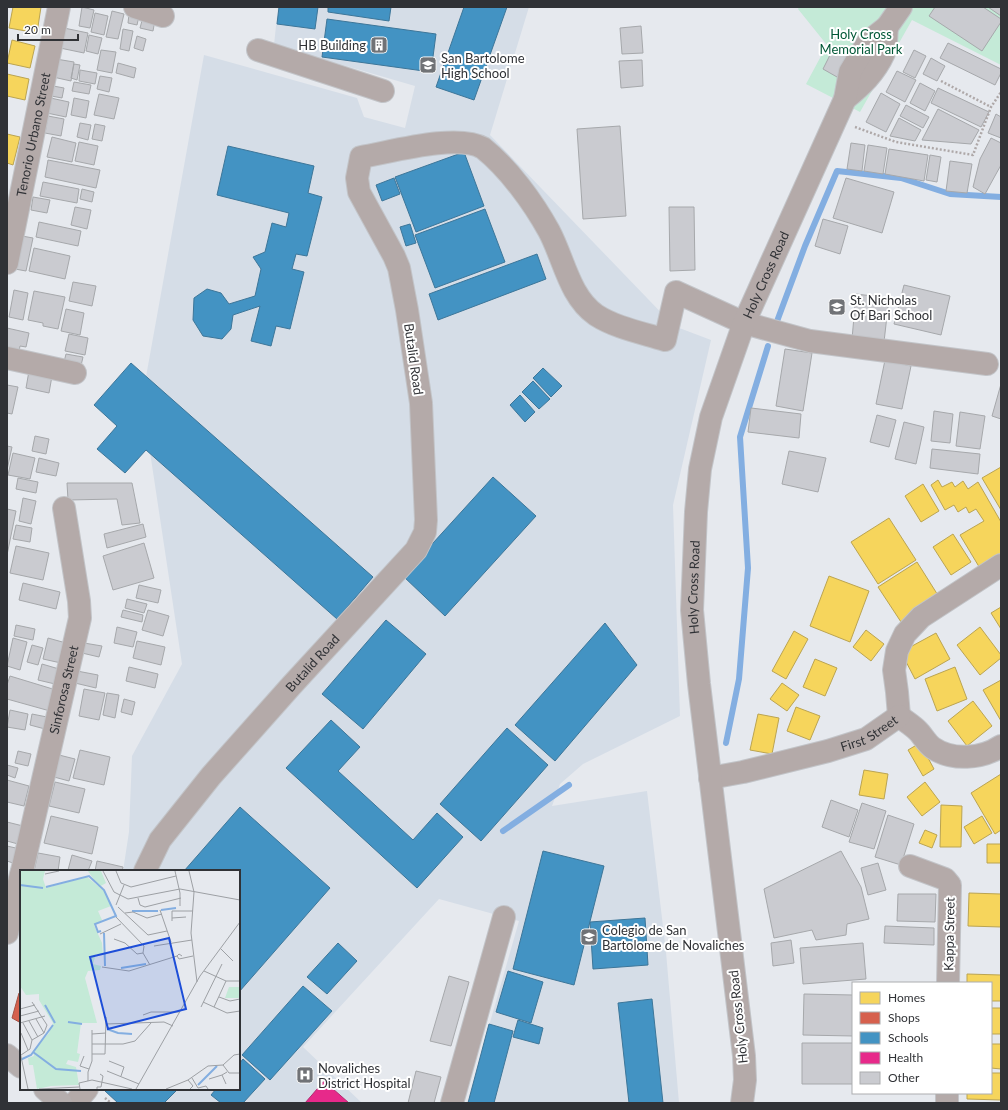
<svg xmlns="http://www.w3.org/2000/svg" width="1008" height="1110" font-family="Lato,sans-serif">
<rect width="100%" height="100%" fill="#e6e9ee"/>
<path fill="#d5dde7" d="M278 7H529L490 135 674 326 711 340 673 505 680 716 583 764 560 784 552 806 647 791 666 952 679 1103H467L519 921 439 899 303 1047 362 1103H118L103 1089H239V871H123L129 832 132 756 182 664 142 399 204 55 357 98 364 117 405 128 415 86 274 45Z"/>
<path fill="#c4ead7" d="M799 7H1001V65L912 20 860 112 806 84 827 45 798 9Z"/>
<path fill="#f6d55c" stroke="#bba451" d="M13 7H41L37 33 9 28Z
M12 40 35 46 30 68 7 63Z
M7 74 29 79 25 100 7 96Z
M7 134 20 137 13 165 7 163Z
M1001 467V510L982 478Z
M938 480 942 487 952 482 955 487 963 481 968 489 978 482 1001 522V559L981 570 960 535 984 521 976 509 969 513 966 507 958 512 954 505 945 510 931 485Z
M923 484 939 511 921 522 905 496Z
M889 518 916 560 878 584 851 542Z
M953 534 971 562 951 575 933 547Z
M917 562 941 600 903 625 878 587Z
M829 576 869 591 850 642 810 626Z
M1001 607V629L991 613Z
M980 627 1001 655V658L980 675 957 645Z
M866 630 884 644 871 661 853 647Z
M794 631 808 639 786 679 772 671Z
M936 633 950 659 915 679 901 652Z
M815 659 837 668 825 696 803 687Z
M955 667 967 699 937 711 925 679Z
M1001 680V721L983 690Z
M782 683 799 695 787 711 770 699Z
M973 701 992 726 967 746 948 721Z
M796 707 820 716 810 740 787 731Z
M758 714 779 718 772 754 750 750Z
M920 743 934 769 923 776 908 750Z
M864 770 888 774 884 799 859 795Z
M1001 774V830L995 834 971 793Z
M925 782 940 802 922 816 907 797Z
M941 805 962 806 961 847H940Z
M982 816 992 833 974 844 964 827Z
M925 830 937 835 932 848 919 843Z
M987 844H1001V863H987Z
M969 893 1001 894V927L968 926Z
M967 974 1001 975V1001H991V983H967Z
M991 1008H1001V1034H991Z
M991 1044H1001V1069L991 1068Z
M991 1073H1001V1100L967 1099V1093H991Z"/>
<path fill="#d6604d" stroke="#a45246" d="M19 993 21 994V1023L12 1018Z"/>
<path fill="#4393c3" stroke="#3d7699" d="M279 7H318L315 29 277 24Z
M328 7H391L389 21 328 12Z
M464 7H507L474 100 436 87Z
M327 19 436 34 431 72 322 57Z
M228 146 314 166 308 193 322 197 307 256 296 254 292 269 304 272 290 329 276 326 271 346 251 341 260 306 233 315 231 329 222 339 203 336 193 320 194 298 207 289 221 293 229 304 255 296 261 269 253 257 265 252 272 223 286 227 289 213 217 195Z
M464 152 484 206 416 232 395 177Z
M394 178 400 194 382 201 376 185Z
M485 209 505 262 435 288 415 235Z
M410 224 416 243 406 246 400 227Z
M537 254 546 279 438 320 429 294Z
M131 363 373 577 337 619 146 450 125 473 97 449 117 426 94 405Z
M543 368 562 386 551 397 533 378Z
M533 381 550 399 539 409 522 392Z
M520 395 535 412 525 422 510 405Z
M493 477 536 516 445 616 403 576Z
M386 620 426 654 363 729 322 694Z
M605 623 637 665 555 761 515 725Z
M331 720 360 747 338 771 413 840 437 813 463 837 417 888 286 768Z
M507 728 548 765 481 841 440 804Z
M240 807 330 888 239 992V871H184Z
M543 851 604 866 574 985 513 969Z
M645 918 648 965 593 969 590 922Z
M338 943 357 961 327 994 307 977Z
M508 971 543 982 531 1023 496 1012Z
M303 986 332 1011 270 1080 242 1055Z
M652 999 663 1103H629L618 1003Z
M518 1020 543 1028 539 1044 513 1037Z
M489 1024 513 1031 494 1103H468Z
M243 1059 265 1079 243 1103H221L211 1095 216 1089H239V1064Z
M107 1089H178L164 1103H118L105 1091Z"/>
<path fill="#e7298a" stroke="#b02c71" d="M324 1081 349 1103H305Z"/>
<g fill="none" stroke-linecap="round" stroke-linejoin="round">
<path stroke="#83aee1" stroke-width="6" d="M776 324 805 246 837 171 901 178 950 194 1001 197
M726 743 739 679 748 568 740 437 768 346
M503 831 569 785"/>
</g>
<path fill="#cacbd0" stroke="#a6a8ab" d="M82 7 94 10 90 28 79 26Z
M935 7H983L1001 19V22L982 51 929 16Z
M988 7H1001V16Z
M112 11 124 14 118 39 106 37Z
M95 13 108 16 104 35 91 32Z
M129 14 139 16 137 25 128 23Z
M143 17 155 20 153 31 140 28Z
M641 26 643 53 622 54 620 28Z
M64 28 88 33 84 53 60 48Z
M123 29 133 31 129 51 120 49Z
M89 35 102 38 98 54 86 51Z
M137 36 146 39 143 51 134 48Z
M948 43 1001 69V73L995 85 940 58Z
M834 47 849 54 837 77 823 69Z
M101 50 116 52 112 73 97 70Z
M914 50 926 56 915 78 903 72Z
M931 58 945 66 937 81 923 74Z
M56 59 74 62 71 81 53 77Z
M642 60 643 86 621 88 619 61Z
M118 63 136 68 134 78 116 73Z
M74 64 80 65 77 80 71 78Z
M80 70 97 73 95 84 79 81Z
M897 71 916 80 905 102 886 92Z
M100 76 112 78 109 92 97 89Z
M74 82 91 85 89 94 72 91Z
M920 83 935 91 925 111 910 103Z
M48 85 64 88 62 98 46 95Z
M938 88 989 112 981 127 931 103Z
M881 93 900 104 886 132 866 122Z
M99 94 119 98 114 119 94 115Z
M46 97 69 102 66 117 42 112Z
M74 98 89 101 86 118 71 115Z
M906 105 929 117 923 128 900 116Z
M938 109 979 130 971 144 922 140Z
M996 114 1001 117V138L988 133Z
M48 116 64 119 61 136 45 133Z
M899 118 921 130 915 141 890 136Z
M80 123 91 125 88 140 77 137Z
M95 124 105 126 102 141 92 139Z
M620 126 626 216 583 219 577 129Z
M52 137 76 143 72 162 47 157Z
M991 138 1001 143V165L985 194 973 187 980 159Z
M79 142 98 146 94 165 75 161Z
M851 143 865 145 862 171 847 169Z
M868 145 887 148 883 174 864 171Z
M889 149 928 155 924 181 885 174Z
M930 155 941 157 937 182 926 180Z
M48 160 100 170 96 188 45 177Z
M950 161 972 164 967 193 946 191Z
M846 178 894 192 882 233 833 218Z
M43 182 79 189 77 203 40 196Z
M82 189 94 192 92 202 80 199Z
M33 197 50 200 47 213 31 210Z
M75 207 91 210 87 229 71 225Z
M669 207H694L695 270 670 271Z
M823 219 848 226 840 254 815 246Z
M39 222 81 231 78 246 36 237Z
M22 236 33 238 26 271 15 269Z
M34 248 70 256 65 279 29 271Z
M73 282 96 286 92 306 69 301Z
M904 285 950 296 941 335 894 324Z
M14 290 28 293 23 320 9 317Z
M34 291 65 297 58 329 43 326V323L28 320Z
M856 294 889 298 884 342 852 339Z
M66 309 84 313 80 335 61 331Z
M7 328 29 333 26 347 20 346 19 351 7 348Z
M69 334 88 338 85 355 65 351Z
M785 349 812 353 803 411 776 406Z
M66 354 83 357 80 370 63 366Z
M885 360 911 366 902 409 876 404Z
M29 371 52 376 49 393 26 388Z
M1001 384V419L992 416Z
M7 385 18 387 12 414 7 413Z
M751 408 801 414 799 438 748 432Z
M934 411 953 414 950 443 931 441Z
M960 412 985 416 980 449 956 446Z
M877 415 896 420 889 447 870 442Z
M904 422 924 427 916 464 895 459Z
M35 436 49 439 46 454 32 451Z
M7 446 12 447 7 470Z
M932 449 980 454 978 474 930 468Z
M789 451 826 458 818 492 782 484Z
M13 453 35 458 30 479 8 475Z
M39 458 59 463 56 476 36 472Z
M18 478 38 482 36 493 16 489Z
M67 483H132L140 523 122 525 117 499 68 500Z
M23 498 36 501 31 524 19 521Z
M7 509 16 511 7 555Z
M143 524 146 537 107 548 104 534Z
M16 525 32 528 30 542 13 539Z
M144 543 154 578 113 590 103 556Z
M16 546 49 553 43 580 10 573Z
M23 583 60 592 56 609 19 600Z
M139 585 161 590 158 603 136 598Z
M127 599 147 604 144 613 125 608Z
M123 610 143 615 142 622 121 617Z
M148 610 169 616 163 636 142 630Z
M16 625 35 629 33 640 14 636Z
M117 627 137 632 133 647 114 643Z
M13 638 27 642 20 670 7 666Z
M48 638 66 643 61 663 43 659Z
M137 641 165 647 161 665 133 658Z
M84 643 102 646 99 657 82 653Z
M32 645 43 648 38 665 27 662Z
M42 664 59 669 55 684 38 680Z
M129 667 158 674 155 688 126 681Z
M77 671 98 675 96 688 75 683Z
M10 676 56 690 50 711 7 699V685Z
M84 689 105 693 99 720 79 716Z
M107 693 119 695 115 718 103 715Z
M124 699 135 702 132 715 121 712Z
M10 710 28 714 25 730 7 727Z
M32 714 47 717 45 729 30 725Z
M80 750 110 757 104 785 73 778Z
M18 751 31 754 28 766 15 763Z
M59 755 75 759 69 781 54 777Z
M7 765 18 768 15 778 7 775Z
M7 780 29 786 24 806 7 802Z
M55 782 85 789 79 813 49 806Z
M831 800 858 810 849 837 822 827Z
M862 803 886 811 874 849 849 842Z
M888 815 914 824 901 865 875 857Z
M51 816 98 827 92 854 44 843Z
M7 822 23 826 18 844 7 841Z
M7 846 20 849 16 864 7 861Z
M841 851 861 887 869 919 847 924 846 935 816 940 812 930 774 938 764 889Z
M38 853 60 857 58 871H34Z
M72 855 92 861 88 871 68 870Z
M97 861 123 867 122 871H95Z
M878 863 886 890 868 895 861 868Z
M898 894H936L935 922 897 921Z
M885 926 934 928V945L884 943Z
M791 940 794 963 773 966 771 943Z
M863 943 866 979 803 984 800 948Z
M449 976 469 982 451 1046 430 1041Z
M804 994 853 995V1036L803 1035Z
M802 1043H853V1084H802Z
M416 1071 441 1077 434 1103H408Z"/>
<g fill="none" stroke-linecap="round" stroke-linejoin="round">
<g stroke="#c2c4c8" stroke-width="24">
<g id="minor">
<path d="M135 7 163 16"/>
<path d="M258 50 383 91"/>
<path d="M845 99C861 86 875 73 884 53 887 45 886 35 887 27"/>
<path id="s1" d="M7 263 59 7"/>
<path d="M7 358 75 373"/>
<path d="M899 716 897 692 894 670 897 651 905 634 921 617 1001 565"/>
<path d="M899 716C905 721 912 725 918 731 923 736 927 744 933 748 952 761 982 759 1001 746"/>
<path id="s2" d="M710 778 743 772 828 751 866 739 899 716"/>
<path d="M910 866 945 879 950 885 948 983"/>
<path id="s3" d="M22 871 80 618 79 601 64 508"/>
<path id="s4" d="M145 871 160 840 211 776 291 686 416 550 425 532 426 520 421 403 407 310 399 268 394 256 359 192 357 178 361 157C391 152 457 133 483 148 509 169 533 202 549 231 564 259 569 296 596 315 616 328 643 333 665 340L676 292 744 323 810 341 987 364"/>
<path d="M7 933 21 874"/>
<path d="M75 1103 87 1089"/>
<path d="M452 1103 504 917"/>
<path id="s5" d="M742 1103 745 1080 744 1056 699 684 692 610 696 512 700 469 711 417 744 323 845 99 850 72 868 42 887 27 901 7"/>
<path d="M947 1103V1093"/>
</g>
</g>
<g stroke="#c2c4c8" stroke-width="24">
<path id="major" d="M7 1055 21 1067
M45 1089 61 1103"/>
</g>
<path stroke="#aea8a8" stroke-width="2.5" stroke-dasharray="2 2" stroke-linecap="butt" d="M941 81 991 107
M855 127 896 142 973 155 991 107 1001 92
M105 1098 111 1103"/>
<use href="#minor" stroke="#b4aaa9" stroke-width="22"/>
<use href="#major" stroke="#b4adad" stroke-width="22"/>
</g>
<defs>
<g id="building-square" transform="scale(0.9)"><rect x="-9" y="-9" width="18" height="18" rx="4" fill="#707276" stroke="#fff"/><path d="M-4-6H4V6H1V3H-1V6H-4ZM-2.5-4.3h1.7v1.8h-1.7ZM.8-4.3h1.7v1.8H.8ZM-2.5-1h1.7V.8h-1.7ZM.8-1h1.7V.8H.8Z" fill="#fff"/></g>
<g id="school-square" transform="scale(0.9)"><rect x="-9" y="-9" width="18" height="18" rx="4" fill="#707276" stroke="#fff"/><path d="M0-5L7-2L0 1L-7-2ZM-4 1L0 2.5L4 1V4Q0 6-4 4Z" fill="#fff"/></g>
<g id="hospital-square" transform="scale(0.9)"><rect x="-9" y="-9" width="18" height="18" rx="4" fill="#707276" stroke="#fff"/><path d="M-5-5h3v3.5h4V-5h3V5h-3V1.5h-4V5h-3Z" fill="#fff"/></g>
</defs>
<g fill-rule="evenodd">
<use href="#building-square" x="379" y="45"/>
<use href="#school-square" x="428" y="65"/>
<use href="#school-square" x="837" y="307"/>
<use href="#school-square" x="589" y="937"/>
<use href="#hospital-square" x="305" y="1075"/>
</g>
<g text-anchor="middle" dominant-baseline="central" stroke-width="4" stroke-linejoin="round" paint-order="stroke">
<g font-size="13" fill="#005736" stroke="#fff">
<text x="861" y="34">Holy Cross<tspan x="861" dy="15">Memorial Park</tspan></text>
</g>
<g font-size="13" fill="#303236" stroke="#fff" text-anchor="start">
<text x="366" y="45" text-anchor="end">HB Building</text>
<text x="441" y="58">San Bartolome<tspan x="441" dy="15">High School</tspan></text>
<text x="850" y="300">St. Nicholas<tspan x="850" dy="15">Of Bari School</tspan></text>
<text x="602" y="930">Colegio de San<tspan x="602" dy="15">Bartolome de Novaliches</tspan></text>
<text x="318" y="1068">Novaliches<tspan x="318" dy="15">District Hospital</tspan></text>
</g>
<g font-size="13" fill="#303236" stroke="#fff">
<text stroke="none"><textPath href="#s1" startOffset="131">Tenorio Urbano Street</textPath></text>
<text stroke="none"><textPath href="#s5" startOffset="843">Holy Cross Road</textPath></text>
<text transform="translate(414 359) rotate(82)">Butalid Road</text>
<text stroke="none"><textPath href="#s5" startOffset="519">Holy Cross Road</textPath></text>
<text stroke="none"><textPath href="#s4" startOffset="268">Butalid Road</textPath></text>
<text stroke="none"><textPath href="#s3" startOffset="186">Sinforosa Street</textPath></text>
<text stroke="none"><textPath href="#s2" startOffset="166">First Street</textPath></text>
<text transform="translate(949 934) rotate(-89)">Kappa Street</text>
<text transform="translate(738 1017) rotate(-96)">Holy Cross Road</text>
</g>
</g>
<g transform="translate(20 870)">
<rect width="220" height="220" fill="#e6e9ee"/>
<path d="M0 1H25L23 9 26 18 67 7 84 21 91 36 78 41 82 50 74 55 82 73 83 85 76 84 73 94 81 96 80 100 68 101 65 108 77 153H61L57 183 60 184 58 192 48 190 46 194 56 197 59 215H56L31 216 17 219 13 195H9L8 188 14 186 13 181 29 163 33 153 19 130V124L6 125 0 116ZM68 1H81L86 13 79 17ZM209 117H220V128H205Z" fill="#c4ead7"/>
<path fill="none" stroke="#83aee1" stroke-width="2" d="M0 15 23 18M26 17 69 6 84 20 96 46 75 54 78 62 81 61M141 40 156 38M112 41H138M84 63 85 96M101 98 126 94M25 135 35 153M48 152 62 154M87 159 98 163 112 164M13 182 36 199 61 201M0 190 11 185 33 155M178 215 197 196"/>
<path fill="none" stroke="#9da0a4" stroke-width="1" d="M83 1 94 22 108 29 160 19 220 30M96 1 101 13 111 17 156 6M155 1 160 23V36M169 1 174 22 171 63 177 112M25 4 39 1M118 28 120 35 125 37 161 28M96 35 104 15M98 37 128 65 147 61M140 40 151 72M105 43 113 42 127 48 142 44M96 47 124 76 123 83M152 48 166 47M152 51V41H173M80 64 101 54M94 69 105 73 117 84 123 83M134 76 172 70M201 79 213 91M123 83 130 95M162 86 159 84 157 86 159 89 173 86M82 97 109 101 157 86M184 101 206 111H220M199 127 210 131 220 129M183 132 207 143 220 141M181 137 202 94M194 137 206 111M0 139 15 135M123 145 131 142H160M0 146 19 141M16 149 24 163M9 151 18 167M0 153 25 146M3 153 12 170M86 154 144 152 153 156M1 163 8 180M72 164 86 163M12 170 24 163 27 155 12 132M72 174H103L115 171 131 153M0 182 8 219M72 184H85L86 147M1 185 10 179 12 170M64 186 60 196 69 199M89 191 104 197 101 206M203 195 209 203H220M87 201 119 214M172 208 178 218 186 216 188 219M189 209 202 205M168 210 173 216 170 219M68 211V202L72 191V160M206 214 202 205 207 202M19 219 59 217M60 219 59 213 72 210 112 219M77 219V217H81L83 206 80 204M116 219 180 106 220 52M146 219 168 210 188 196 203 195 214 185 220 184"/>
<path fill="#1d4ed8" fill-opacity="0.15" stroke="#1d4ed8" stroke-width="2" d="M149 68 166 139 88 159 70 87Z"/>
<rect width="220" height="220" fill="none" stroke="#303236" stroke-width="2"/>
</g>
<rect width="1008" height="1110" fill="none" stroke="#303236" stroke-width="16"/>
<rect x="852" y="982" width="140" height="112" fill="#ffffff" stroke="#acadaf"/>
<rect x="860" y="992" width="20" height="12" fill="#f6d55c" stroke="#acadaf"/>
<text x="888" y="1002" font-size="12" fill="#303236">Homes</text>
<rect x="860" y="1012" width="20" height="12" fill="#d6604d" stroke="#acadaf"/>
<text x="888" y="1022" font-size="12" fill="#303236">Shops</text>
<rect x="860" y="1032" width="20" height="12" fill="#4393c3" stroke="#acadaf"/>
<text x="888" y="1042" font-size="12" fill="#303236">Schools</text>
<rect x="860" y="1052" width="20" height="12" fill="#e7298a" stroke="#acadaf"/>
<text x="888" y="1062" font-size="12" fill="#303236">Health</text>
<rect x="860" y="1072" width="20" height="12" fill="#cacbd0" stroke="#acadaf"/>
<text x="888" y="1082" font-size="12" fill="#303236">Other</text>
<path d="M18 34v6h60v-6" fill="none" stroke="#303236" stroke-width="2"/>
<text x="24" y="34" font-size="12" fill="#303236" stroke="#ffffff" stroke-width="3" paint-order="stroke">20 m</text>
</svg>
